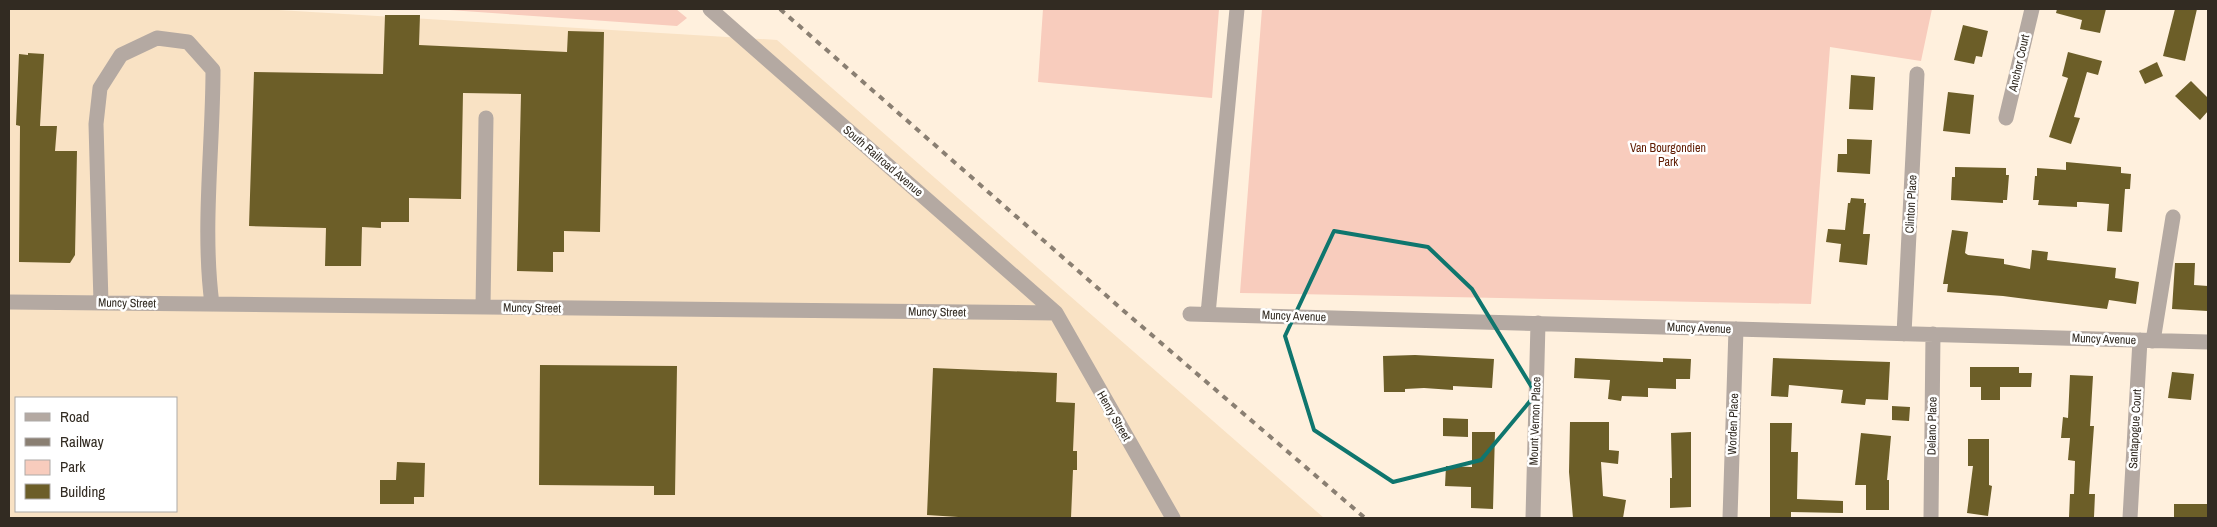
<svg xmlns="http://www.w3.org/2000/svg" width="2217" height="527" font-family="'Archivo Narrow',sans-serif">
<rect width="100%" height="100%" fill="#fff0dd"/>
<path fill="#f9e2c4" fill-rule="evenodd" d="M9 9H262L777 40 1324 518H9ZM16 398H176V511H16Z"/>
<path fill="#f8ccbd" d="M435 9H676L687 18 677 26Z
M1043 9H1219L1212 98 1038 82Z
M1262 9H1932L1921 61 1830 47 1811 304 1240 293Z"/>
<path fill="#6c5e28" d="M2057 9H2106L2100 33 2080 29 2082 20 2056 13Z
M2175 9H2197L2185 61 2163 56Z
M385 15H420L419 45 567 52 568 31 604 32 600 232 564 231V252H553V272L517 271 521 94 463 93 461 199 409 198V222H381V228L362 227 361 266H325L326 228 249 226 254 72 383 74Z
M1963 25 1988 31 1982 57 1976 56 1974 64 1954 60Z
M2068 52 2102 61 2098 75 2087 72 2074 117 2080 118 2071 144 2049 137 2068 78 2062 76Z
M28 53 44 54 40 126H57L55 151H77L75 255 70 263 19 262 20 126 16 125 19 54 28 55Z
M2157 62 2163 76 2145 84 2139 71Z
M1851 75 1875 77 1873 110 1849 109Z
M2191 81 2208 98V111L2200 120 2175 96Z
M1948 92 1974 95 1970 134 1943 131Z
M1847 139 1872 140 1870 174 1837 172 1838 154H1847Z
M2066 162 2121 167V173L2131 174 2130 189H2125L2122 232 2107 231 2109 204 2082 202H2077V207L2038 205 2039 200H2033L2035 176H2037V168L2066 170Z
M1955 167 2006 168V175H2009L2007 200H2003V203L1951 200 1952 177H1955Z
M1851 198 1864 199V203H1866L1863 234H1870L1867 265 1839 262 1841 244 1826 242 1828 229 1845 230 1848 203H1850Z
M1952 230 1968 232 1965 253 1968 255 2004 259V264L2030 269 2032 250 2048 252 2047 260 2116 268 2115 278 2139 282 2136 304 2109 300 2107 309 2003 296 1947 292 1948 284H1943Z
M2175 263H2195L2194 285 2208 286V311L2172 309Z
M1415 355 1494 359 1492 388 1453 386V390L1424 388 1405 389V392H1384L1383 356Z
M1575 358 1663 362V358L1691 359 1690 379H1676V389L1648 388V397L1622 396 1621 401 1608 399 1610 380 1574 378Z
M1773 358 1890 362 1888 400 1866 399 1865 405 1841 403 1843 390 1789 385 1788 397 1771 396Z
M540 365 677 366 675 495H654V486L539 485Z
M1970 367H2019V373H2032L2031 387H2000V400H1981V387H1970Z
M933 368 1057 373 1056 402 1075 403 1073 451H1077V470H1073L1071 518H974L927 515Z
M2172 372 2194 374 2191 400 2168 398Z
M2070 375 2093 376 2090 426H2094L2089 494H2095L2094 517 2089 518H2069L2070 494H2074L2075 461 2068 460 2070 438H2061L2063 417 2068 418Z
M1892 406 1910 407 1909 421 1892 420Z
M1443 418 1468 419V437L1443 436Z
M1570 422H1609V450L1619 451 1618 464 1601 462 1603 496 1626 500 1623 518H1573L1569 472Z
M1770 423H1792L1791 452H1798L1797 499 1843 501V513L1791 512V518H1770Z
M1472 432H1495L1493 509 1471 508V487L1445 486 1446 466 1472 467Z
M1691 432V507L1670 508V478H1672L1671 433Z
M1861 433 1891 436 1887 480H1889V510H1866V485H1855Z
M1968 439H1989V485L1992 486 1988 516 1967 513 1973 466H1968Z
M397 462 425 463 424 497H414V504H380V480H396Z
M2174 504H2208V518H2174Z"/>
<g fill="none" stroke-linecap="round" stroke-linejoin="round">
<path stroke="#b4a9a2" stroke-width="15" d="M710 9 1056 313 1173 518
M2006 118 2032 9
M9 302 1056 313
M101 303 96 124 100 88 121 55 157 38 188 42 213 70C213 146 202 229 212 304
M483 307 486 118
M1190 314 2208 342
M1208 314 1237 9
M1904 334 1917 74
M2153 341 2173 217
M1533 518 1538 323
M1730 518 1736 329
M1931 518 1933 334
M2130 518 2140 340"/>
<path stroke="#8a7f72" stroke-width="4" stroke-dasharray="6 6" stroke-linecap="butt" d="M780 9 1125 312 1365 518"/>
</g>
<path fill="none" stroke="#0f766e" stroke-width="4" stroke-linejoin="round" d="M1334 231 1428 247 1472 289 1536 394 1481 460 1393 482 1314 430 1285 336Z"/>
<g text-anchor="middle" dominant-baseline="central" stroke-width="5" stroke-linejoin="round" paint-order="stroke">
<g font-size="12" fill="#322b22" stroke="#fff">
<text transform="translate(2019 63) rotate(-77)">Anchor Court</text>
<text transform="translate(883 161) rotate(41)">South Railroad Avenue</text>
<text transform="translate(1911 204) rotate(-87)">Clinton Place</text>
<text transform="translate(127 303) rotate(1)">Muncy Street</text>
<text transform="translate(532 308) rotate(1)">Muncy Street</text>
<text transform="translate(937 312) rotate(1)">Muncy Street</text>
<text transform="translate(1294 316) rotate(2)">Muncy Avenue</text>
<text transform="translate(1699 328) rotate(2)">Muncy Avenue</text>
<text transform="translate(2104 339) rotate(2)">Muncy Avenue</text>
<text transform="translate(1114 416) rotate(60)">Henry Street</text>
<text transform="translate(1535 421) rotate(-88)">Mount Vernon Place</text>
<text transform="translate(1733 424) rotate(-88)">Worden Place</text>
<text transform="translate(1932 426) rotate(-89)">Delano Place</text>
<text transform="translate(2135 429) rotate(-87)">Santapogue Court</text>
</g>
<g font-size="12" fill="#5f1b01" stroke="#fff">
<text x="1668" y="148">Van Bourgondien<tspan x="1668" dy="14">Park</tspan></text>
</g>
</g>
<rect width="2217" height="527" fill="none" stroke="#322b22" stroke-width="20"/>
<rect x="15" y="397" width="162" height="115" fill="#ffffff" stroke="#adaaa7"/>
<rect x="25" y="413" width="25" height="8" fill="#b4a9a2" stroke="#adaaa7"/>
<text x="60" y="422" font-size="15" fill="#322b22">Road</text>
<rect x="25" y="438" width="25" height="8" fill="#8a7f72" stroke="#adaaa7"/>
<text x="60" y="447" font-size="15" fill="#322b22">Railway</text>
<rect x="25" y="460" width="25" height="15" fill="#f8ccbd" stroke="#adaaa7"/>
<text x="60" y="472" font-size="15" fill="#322b22">Park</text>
<rect x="25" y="484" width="25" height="15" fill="#6c5e28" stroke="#adaaa7"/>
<text x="60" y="497" font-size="15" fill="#322b22">Building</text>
</svg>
